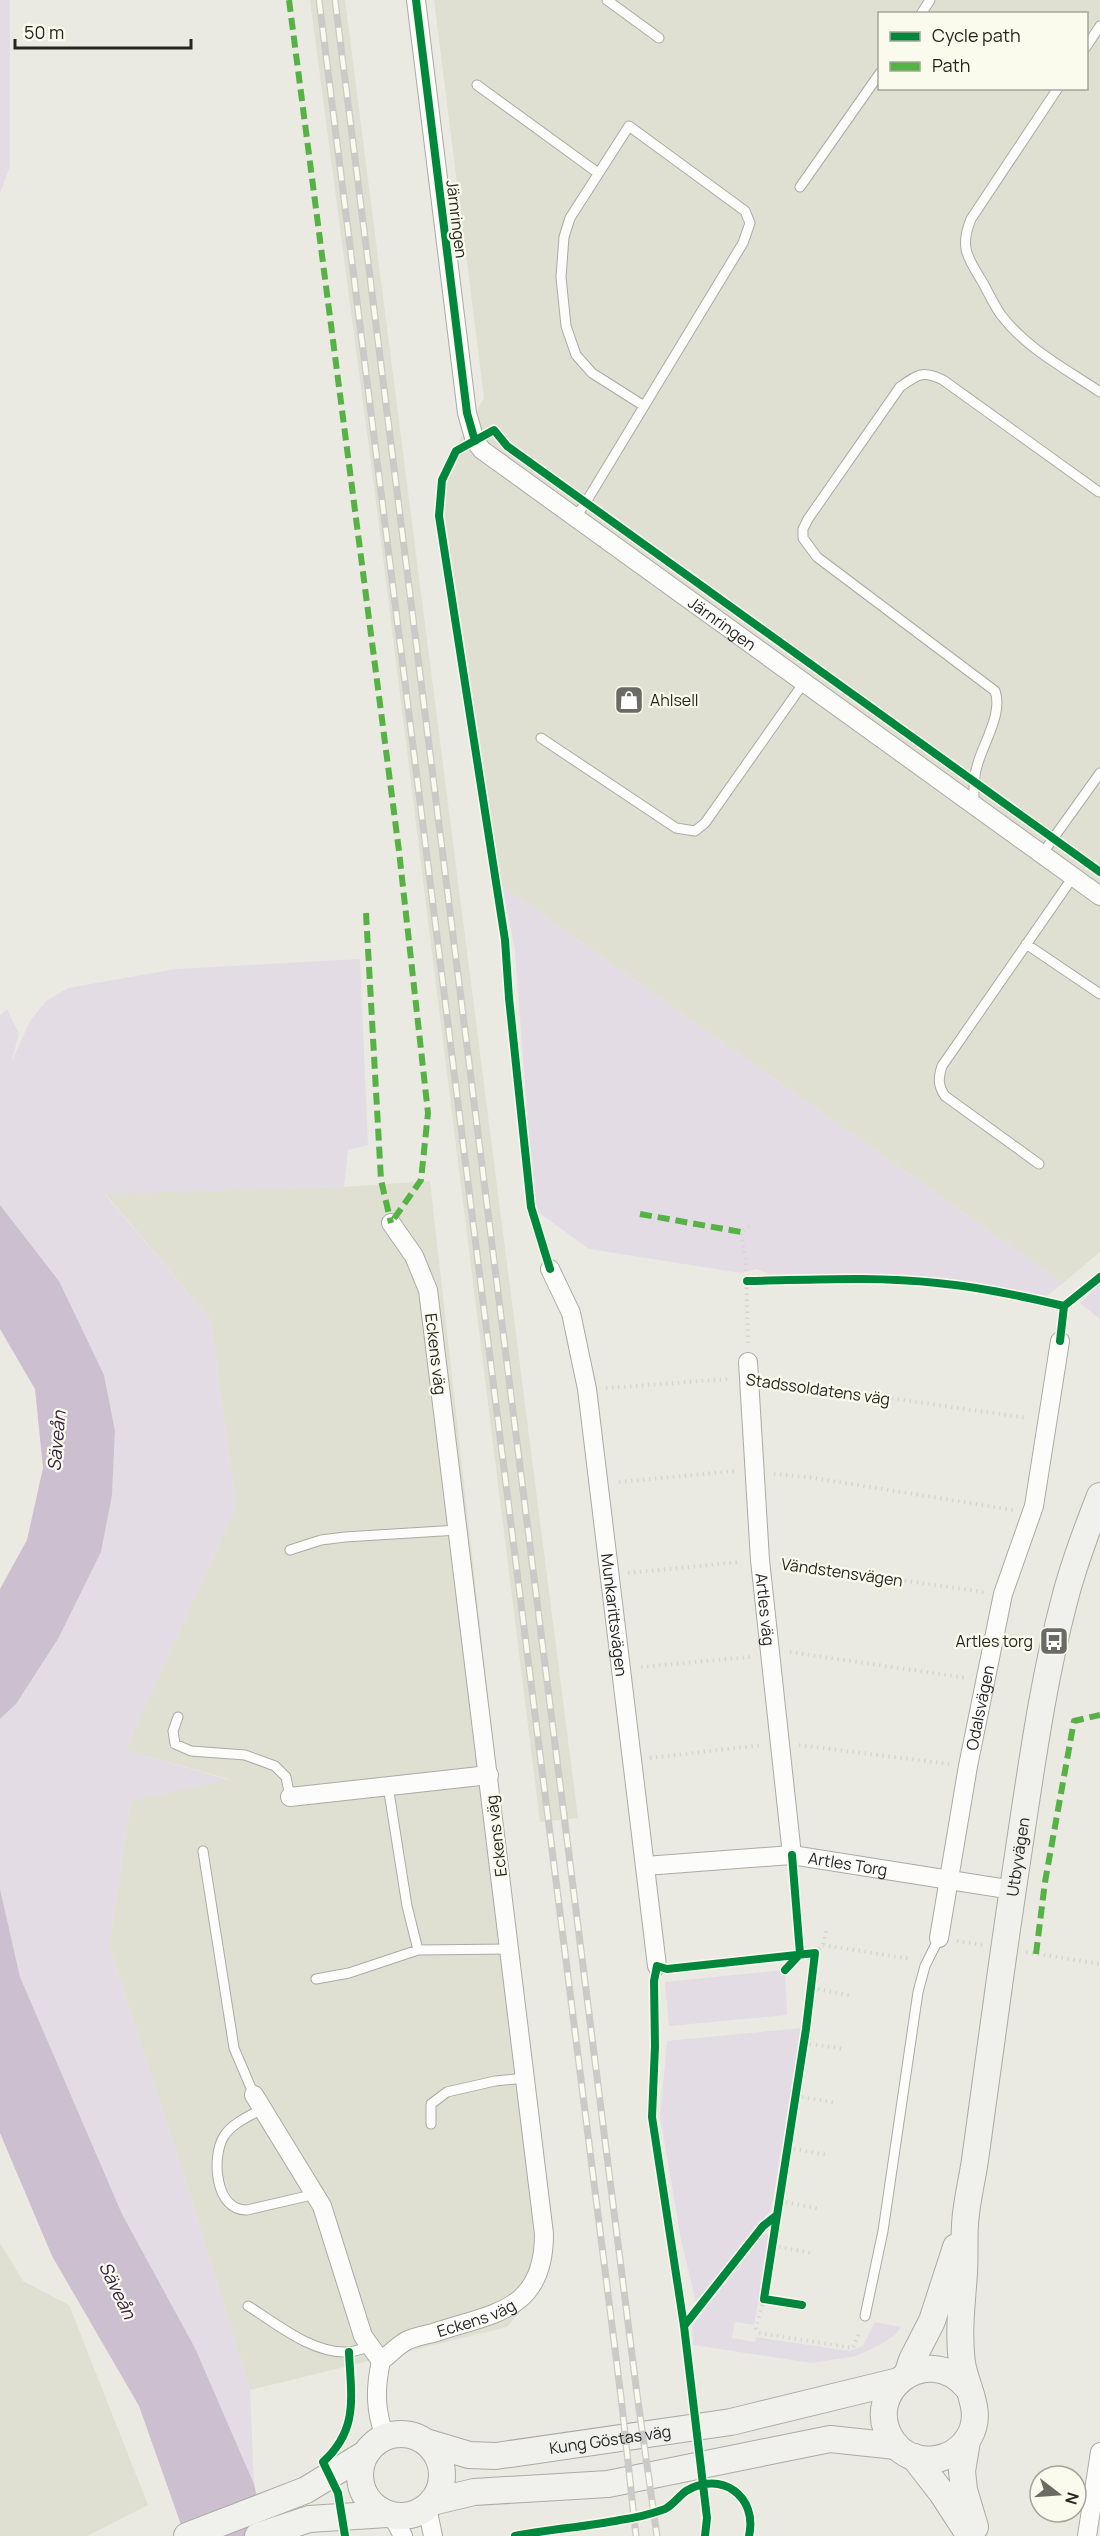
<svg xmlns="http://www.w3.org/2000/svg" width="1100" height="2536" font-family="Manrope,sans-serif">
<rect width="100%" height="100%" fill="#eaeae3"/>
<path fill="#dfdfd2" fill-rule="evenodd" d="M310 0H345L578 1818 540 1822 377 509Z
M434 0H1100V1252L1063 1283 502 886 439 477 484 398ZM880 14H1086V88H880Z
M430 1181 551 2257 536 2292 507 2327 250 2390 191 2198 109 1946 131 1800 229 1779 125 1750 236 1506 210 1319 105 1193 344 1187Z
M0 2243 23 2281 69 2305 148 2505 87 2536H0Z"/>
<path fill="#e4dce5" d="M0 0H10V166L0 193Z
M502 886 1063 1283 1043 1299C955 1270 860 1274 769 1274L757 1269 741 1273 589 1249 534 1209 515 950Z
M360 959 368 1145 348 1150 344 1187 105 1194 210 1319 236 1506 125 1750 230 1780 131 1800 109 1946 191 2198 250 2390 254 2484 195 2348 122 2214 20 1977 0 1889V1719L16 1704 58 1639 101 1552 112 1495 115 1431 104 1375 59 1281 0 1205V1015L7 1009 19 1034 11 1063 30 1021 46 1001 68 988 176 969Z
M1100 1284V1319L1080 1303Z
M785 1970 787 2015 669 2026 665 1982Z
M802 2028 771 2211 696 2302 681 2240 660 2116 667 2041Z
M765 2232 770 2236 754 2325 735 2322 732 2338 755 2342 756 2337 850 2351 863 2346 875 2322 901 2327 895 2335 880 2345 856 2356 812 2363 693 2345 692 2326Z"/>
<path fill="#ccbfcf" d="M0 1205 59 1281 104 1375 115 1431 112 1495 101 1552 58 1639 16 1704 0 1719V1589L27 1540 43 1468 35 1389 0 1329Z
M0 1889 20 1977 122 2214 195 2348 254 2484 266 2536H185L139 2406 52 2256 0 2133Z"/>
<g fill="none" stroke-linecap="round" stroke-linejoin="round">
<g stroke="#ababa5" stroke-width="11">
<path id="lane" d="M607 0 659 38
M921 14 930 0
M1086 47 1100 26
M477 85 598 173
M1058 88 971 219C959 248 968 258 983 283 989 294 994 305 1001 315 1027 349 1066 369 1100 392
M800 187 880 73
M576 517 586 502 743 243 750 223 745 211 629 126 570 218 564 237 561 277 566 326 576 355 592 373 644 406
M541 738 676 828 695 831 705 823 805 681
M974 805C974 791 973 777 978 763 984 742 1003 713 995 691L817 557 803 538V529L808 519 900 387C918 374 923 370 943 380L1099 492
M1042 854 1100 773
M1026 944 1100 994
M1039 1164 945 1096C938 1086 938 1078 942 1066L1073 877
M290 1550 321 1540 345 1537 458 1530
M178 1717 173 1731 175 1744 191 1751 245 1755 275 1766 286 1777 290 1797
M388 1786 407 1906 418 1950 509 1949
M203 1851 234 2048 254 2095
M316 1979 349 1973 418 1950
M262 2109C249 2116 233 2123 224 2136 211 2157 215 2211 247 2210L316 2194
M431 2124V2104L447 2092 495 2081 525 2078
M248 2306C276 2323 312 2354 348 2352 355 2352 363 2348 370 2347
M865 2316 883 2231 918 1992 925 1966 939 1938"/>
</g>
<g stroke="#ababa5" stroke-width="20">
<g id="street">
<path id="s1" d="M416 0 467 413 475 441 482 450 1100 896"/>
<path id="s2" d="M550 1269 571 1313 587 1389 657 1966"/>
<path id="s3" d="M748 1362 760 1560 792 1855"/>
<path d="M290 1797 489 1775"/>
<path id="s4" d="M645 1866 792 1855 1013 1890"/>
<path id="s5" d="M939 1938 968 1766 1003 1594 1034 1506 1060 1341"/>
<path d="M254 2095 322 2206 363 2336 381 2361"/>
<path id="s6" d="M385 2437C375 2410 375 2389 381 2361 389 2355 397 2346 406 2341 414 2337 424 2335 433 2333 493 2313 544 2312 544 2234L428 1290 414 1256 391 1223"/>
<path d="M427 2507 433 2536"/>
<path d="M392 2515 403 2536"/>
<path d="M1087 2536 1100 2452"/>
</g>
</g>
<g stroke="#ababa5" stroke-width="28">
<g id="secondary">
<path d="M907 2375 912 2360 932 2321 956 2247"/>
<path id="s7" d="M967 2387C927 2340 859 2393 893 2442 912 2468 953 2464 969 2437 984 2412 966 2388 962 2363 958 2333 962 2303 964 2273 965 2257 964 2241 965 2225 966 2203 972 2181 975 2160 983 2104 990 2049 998 1993 1006 1934 1015 1875 1024 1815 1035 1742 1046 1669 1065 1598 1074 1563 1087 1529 1100 1496"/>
<circle cx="401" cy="2475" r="41"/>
<path d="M967 2441 962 2471 964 2490 975 2527"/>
<path id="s8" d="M429 2443 469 2455 496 2456 731 2422 899 2381"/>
<path d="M914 2457 942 2493 970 2536"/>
<path d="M432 2502 474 2492 608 2484 830 2439 896 2446"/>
<path d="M187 2536 306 2490 365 2454"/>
<path d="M258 2536 309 2519 387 2514"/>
</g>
</g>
<path stroke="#d6d6d4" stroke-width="4" stroke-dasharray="1.5 4.5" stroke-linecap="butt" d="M748 1343 746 1262 741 1232 752 1224
M767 1380 1027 1418
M606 1388 730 1379
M774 1474 814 1478 1013 1510
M619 1482 734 1471
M780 1563 984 1592
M628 1573 740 1562
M790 1652 967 1678
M641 1667 750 1657
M799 1745 949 1764
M650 1758 762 1745
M957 1941 983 1945
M823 1945 912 1959
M1026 1952 1100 1964
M815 1953 823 1945 826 1931
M812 1988 853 1996
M804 2043 845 2049
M796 2096 837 2103
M788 2148 828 2155
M780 2201 820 2209
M773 2246 812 2253
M764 2299 756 2328 759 2333 853 2348 860 2331
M580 2525 583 2536"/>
<use href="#lane" stroke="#fcfcfb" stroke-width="9"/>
<use href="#street" stroke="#fcfcfb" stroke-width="18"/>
<use href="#secondary" stroke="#f0f0ec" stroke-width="26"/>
<g stroke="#cacac8" stroke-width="7">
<path id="rail" d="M319 0 621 2397 636 2536
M335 0 637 2394 657 2536"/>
</g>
<use href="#rail" stroke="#fafbed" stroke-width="4.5" stroke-dasharray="14" stroke-linecap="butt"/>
<path stroke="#56b245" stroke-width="6" stroke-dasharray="12 6" stroke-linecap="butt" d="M289 0 399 851 428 1113 421 1180 391 1223
M366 913 381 1180 391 1223
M640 1214 741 1232
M1036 1954 1045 1882 1074 1721 1100 1715"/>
<g stroke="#fafbed" stroke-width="11">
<path id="cycleway" d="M416 0 467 413 475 441
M550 1269 531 1207 509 998 505 940 439 516 442 480 456 451 494 430 507 446 1100 872
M747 1281C810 1280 874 1276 937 1283 980 1287 1022 1296 1064 1306
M1060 1341 1064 1306 1100 1277
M785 1970 800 1954 792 1855
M684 2326 763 2226 777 2215
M345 2536 338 2493 323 2462C359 2429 351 2397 349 2352
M515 2536C550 2529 586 2527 620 2520 635 2518 651 2514 665 2509 673 2505 679 2496 686 2491 721 2470 758 2496 749 2536
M705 2536 707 2518 684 2326 652 2117 655 2046 654 1981 657 1966 667 1969 815 1953 806 2029 764 2299 802 2305"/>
</g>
<use href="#cycleway" stroke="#00873e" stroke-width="8"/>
</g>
<defs>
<g id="shop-square" transform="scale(1.5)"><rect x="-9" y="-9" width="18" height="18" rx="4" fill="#6b6b65" stroke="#fafbed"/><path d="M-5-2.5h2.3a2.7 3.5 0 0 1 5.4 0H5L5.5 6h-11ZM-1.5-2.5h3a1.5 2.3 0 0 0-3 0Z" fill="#fff"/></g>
<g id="bus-square" transform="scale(1.5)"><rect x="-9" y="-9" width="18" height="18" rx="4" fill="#6b6b65" stroke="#fafbed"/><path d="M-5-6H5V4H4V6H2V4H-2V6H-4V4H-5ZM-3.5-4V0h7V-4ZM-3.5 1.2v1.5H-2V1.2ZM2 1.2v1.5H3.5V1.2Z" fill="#fff"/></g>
</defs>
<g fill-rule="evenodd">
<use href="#shop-square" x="629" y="700"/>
<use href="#bus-square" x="1054" y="1641"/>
</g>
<g text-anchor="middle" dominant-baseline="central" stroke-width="4.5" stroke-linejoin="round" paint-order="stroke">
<g font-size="16" fill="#262621" stroke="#fafbed">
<text transform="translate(457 219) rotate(83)">Järnringen</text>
<text stroke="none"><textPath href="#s1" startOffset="753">Järnringen</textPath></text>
<text transform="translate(436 1354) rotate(83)">Eckens väg</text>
<text transform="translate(818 1389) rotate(8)">Stadssoldatens väg</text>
<text transform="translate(842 1572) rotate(8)">Vändstensvägen</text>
<text stroke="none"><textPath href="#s3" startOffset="248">Artles väg</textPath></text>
<text stroke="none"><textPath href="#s2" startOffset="354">Munkarittsvägen</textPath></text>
<text stroke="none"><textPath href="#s5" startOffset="234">Odalsvägen</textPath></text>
<text transform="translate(496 1836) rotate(-97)">Eckens väg</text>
<text stroke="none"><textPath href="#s7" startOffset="820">Utbyvägen</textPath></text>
<text stroke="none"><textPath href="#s4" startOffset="204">Artles Torg</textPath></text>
<text stroke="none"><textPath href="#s6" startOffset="183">Eckens väg</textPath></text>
<text stroke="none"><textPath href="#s8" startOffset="184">Kung Göstas väg</textPath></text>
</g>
<g font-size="16" fill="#262621" stroke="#fafbed" text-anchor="start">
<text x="650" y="700">Ahlsell</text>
<text x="1033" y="1641" text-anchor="end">Artles torg</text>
</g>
<g font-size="18" font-style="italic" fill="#3c2247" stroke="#fafbed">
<text transform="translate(56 1441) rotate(-85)">Säveån</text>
<text transform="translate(118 2290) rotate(64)">Säveån</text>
</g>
</g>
<rect x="878" y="12" width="210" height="78" fill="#fafbed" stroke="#a5a69b" stroke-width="1.5"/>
<rect x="890" y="32" width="30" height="9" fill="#00873e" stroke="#a5a69b" stroke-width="1.5"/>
<text x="932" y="42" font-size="18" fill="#262621">Cycle path</text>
<rect x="890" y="62" width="30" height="9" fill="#56b245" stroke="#a5a69b" stroke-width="1.5"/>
<text x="932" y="72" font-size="18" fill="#262621">Path</text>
<g transform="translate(1058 2494) rotate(107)"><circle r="28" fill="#fafbed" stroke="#a5a69b" stroke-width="1.5"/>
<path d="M0-4.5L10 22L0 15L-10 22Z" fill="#6b6b65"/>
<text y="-9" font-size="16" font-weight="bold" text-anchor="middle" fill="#262621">N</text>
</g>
<path d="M15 39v9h176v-9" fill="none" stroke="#262621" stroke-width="3"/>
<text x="24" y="39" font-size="18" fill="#262621" stroke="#fafbed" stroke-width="4.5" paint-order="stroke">50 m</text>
</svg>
